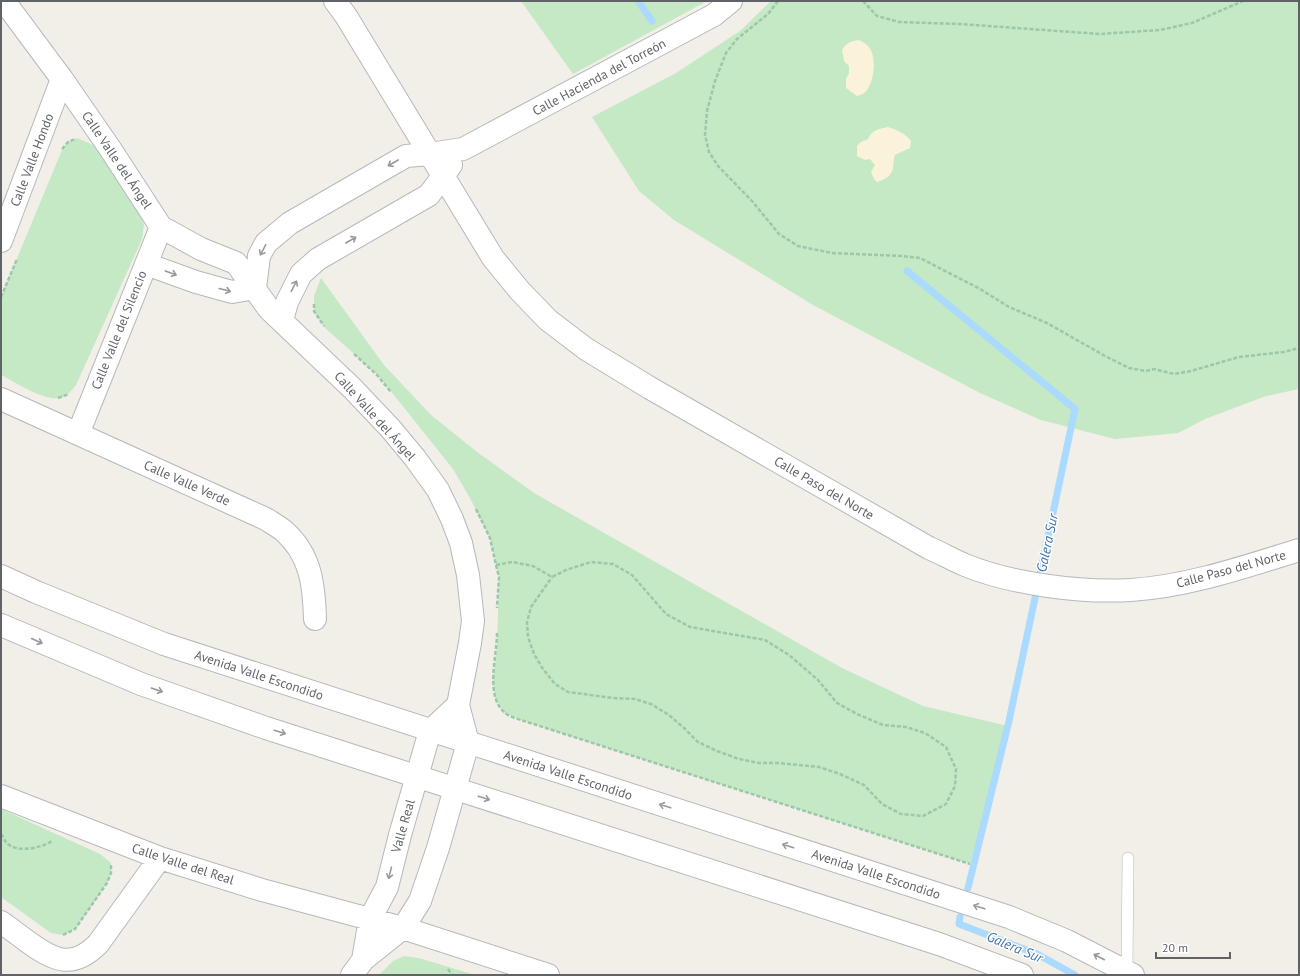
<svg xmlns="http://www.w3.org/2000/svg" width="1300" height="976" font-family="'PT Sans',sans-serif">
<rect width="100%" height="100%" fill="#f1efe8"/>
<path fill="#c5e8c5" d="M521 1H707L573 74Z
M771 1H1299V389L1266 396 1205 419 1178 433 1115 439 1041 420 980 393 813 305 674 220 639 191 592 117 676 73 740 31Z
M77 138 93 145 104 157 139 214 144 224 142 239 76 385C71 391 67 397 59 398 44 401 15 382 1 375V297L62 150 68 142Z
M321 278 384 365 431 415 477 452 534 493 842 668 923 706 1008 726 970 864 524 721 504 713 495 698 493 681 497 647 499 577 490 538 470 498 453 469 378 375 325 328 314 311V296Z
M1 809 100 854 111 863V873L107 883 75 929 63 935 51 933 1 897Z
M404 956 419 958 475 975H379L393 961Z"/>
<path fill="#fbf3d9" d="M859 40C861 41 865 43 867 45 878 54 875 86 863 94 861 95 859 95 857 96L846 88V79L849 73V66L844 61 842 50C846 43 851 41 859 40Z
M888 127C897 130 905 133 911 141L910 148 895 155C893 160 894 164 893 168 892 176 884 180 877 182L874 179 871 172 875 165 870 159 865 160 857 156V146L861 142 868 139C872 130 878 129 888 127Z"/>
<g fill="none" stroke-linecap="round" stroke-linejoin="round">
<path stroke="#aadaff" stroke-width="7" d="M638 1 652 21
M907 271 1075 409 1009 721 968 888
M960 917 959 924 1037 954 1075 975"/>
<g stroke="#b5b8bc" stroke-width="12">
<path id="service" d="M1127 971 1128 858"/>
</g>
<g stroke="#b5b8bc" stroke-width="24">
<path id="minor" d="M4 1 62 79 111 150 161 227 201 249 236 263 269 309 353 389 390 428 415 458 438 490 452 519 461 543 468 575 473 621 470 643 458 705 468 743 438 848 420 901 403 928 363 960 352 975
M335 1 346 16 493 258 520 291 548 320 586 349 650 388 929 548C941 553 953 560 965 565 1011 584 1081 593 1131 590 1189 586 1244 567 1299 550
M1 241 62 79
M146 264 196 282 232 292 255 288
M255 288 259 256 266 243 290 223 406 156 430 154 463 149 714 15 731 1
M282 320 287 302 301 274 318 259 429 195 451 165
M1 399 266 519C272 523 279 527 284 531 311 555 314 585 315 619
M78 434 161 227
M1 796 160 858 262 890 403 928 548 975
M1 922C11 929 21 937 31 944 56 962 74 968 98 944L160 858
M363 960 370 919 387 887 400 835 430 731 458 705"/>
</g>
<g stroke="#b5b8bc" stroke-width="24">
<path id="tertiary" d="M1 576 36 592 164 644 1009 917 1067 941 1133 975
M1 625 141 684 266 728 939 944 1022 975"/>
</g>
<path stroke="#9cc7a9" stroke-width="2.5" stroke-dasharray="4 2" stroke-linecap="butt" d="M778 1 768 14 737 39 726 53 715 81 707 111 705 135 709 152 718 166 752 201 779 234 798 246 832 253 901 256 920 258 980 289 1009 307 1047 323 1105 356 1129 368 1146 371 1154 369 1174 374 1191 371 1239 357 1284 352 1299 348
M863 1 877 16 899 22 960 24 1100 34 1160 30 1192 23 1243 1
M62 149 68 142 75 139
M1 297 17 259
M314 304V311L324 326
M354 354 377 375 391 392
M58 398 69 394
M476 509 490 538 496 565 512 562 533 566 552 577 566 570 591 562 613 564 632 575 666 614 690 627 765 640 789 655 818 680 837 703 857 714 883 725 906 727 925 733 946 747 956 769 955 786 946 804 923 816 901 814 882 804 864 785 840 774 819 767 778 763H759L739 759 717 751 698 742 684 728 669 715 651 704 635 699 613 698 568 692 555 684 543 669 534 654 528 637 527 622 531 607 552 577
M496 565 499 577 497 608
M497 633C497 656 485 695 504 712 509 717 518 719 524 721L970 864
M1 834C3 836 4 840 6 842 16 854 41 848 52 841
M63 935 75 929 107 883 111 873V864
M448 969 452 975"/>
<use href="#service" stroke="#fff" stroke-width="11"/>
<use href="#minor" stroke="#fff" stroke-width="22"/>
<use href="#tertiary" stroke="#fff" stroke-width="22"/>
</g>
<defs><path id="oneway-shaft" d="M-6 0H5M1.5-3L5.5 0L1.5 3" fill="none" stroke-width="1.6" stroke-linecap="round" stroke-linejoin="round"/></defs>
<g stroke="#979a9d">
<use href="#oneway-shaft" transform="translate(393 163) rotate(150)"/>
<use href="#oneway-shaft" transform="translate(351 240) rotate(-30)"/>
<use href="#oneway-shaft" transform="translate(263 250) rotate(118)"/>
<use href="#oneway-shaft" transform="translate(171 273) rotate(20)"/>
<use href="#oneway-shaft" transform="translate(294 286) rotate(-63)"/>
<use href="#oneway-shaft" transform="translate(225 290) rotate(15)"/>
<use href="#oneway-shaft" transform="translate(37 641) rotate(24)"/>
<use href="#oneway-shaft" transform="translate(157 690) rotate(19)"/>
<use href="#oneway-shaft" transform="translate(280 732) rotate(18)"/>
<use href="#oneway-shaft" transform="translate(484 798) rotate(18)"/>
<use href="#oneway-shaft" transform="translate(665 806) rotate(-162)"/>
<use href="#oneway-shaft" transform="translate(788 846) rotate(-162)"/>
<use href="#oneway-shaft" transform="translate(390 873) rotate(104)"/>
<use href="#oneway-shaft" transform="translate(979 907) rotate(-162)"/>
<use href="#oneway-shaft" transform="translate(1099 957) rotate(-153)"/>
</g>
<g text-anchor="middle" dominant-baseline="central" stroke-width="3" stroke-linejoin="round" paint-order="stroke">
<g font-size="13" fill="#5f6368" stroke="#fff">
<text transform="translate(599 77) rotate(-28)">Calle Hacienda del Torreón</text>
<text transform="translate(32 160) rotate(-69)">Calle Valle Hondo</text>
<text transform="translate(117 160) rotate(56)">Calle Valle del Ángel</text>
<text transform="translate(119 330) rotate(-68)">Calle Valle del Silencio</text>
<text transform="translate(375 416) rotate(48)">Calle Valle del Ángel</text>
<text transform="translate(187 483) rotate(24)">Calle Valle Verde</text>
<text transform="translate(824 488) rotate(30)">Calle Paso del Norte</text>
<text transform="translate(1231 569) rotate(-15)">Calle Paso del Norte</text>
<text transform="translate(259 675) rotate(18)">Avenida Valle Escondido</text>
<text transform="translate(568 775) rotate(18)">Avenida Valle Escondido</text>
<text transform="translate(403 826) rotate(-74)">Valle Real</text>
<text transform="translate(183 864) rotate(18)">Calle Valle del Real</text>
<text transform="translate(876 874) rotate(18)">Avenida Valle Escondido</text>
</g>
<g font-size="14" font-style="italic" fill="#4174aa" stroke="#fff">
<text transform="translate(1047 543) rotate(-78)">Galera Sur</text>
<text transform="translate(1015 947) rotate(23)">Galera Sur</text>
</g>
</g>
<rect width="1300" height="976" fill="none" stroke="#5f6368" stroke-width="4"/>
<path d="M1156 952v6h74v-6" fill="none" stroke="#5f6368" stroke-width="2"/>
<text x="1162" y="952" font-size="12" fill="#5f6368" stroke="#ffffff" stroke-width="3" paint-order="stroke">20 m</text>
</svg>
